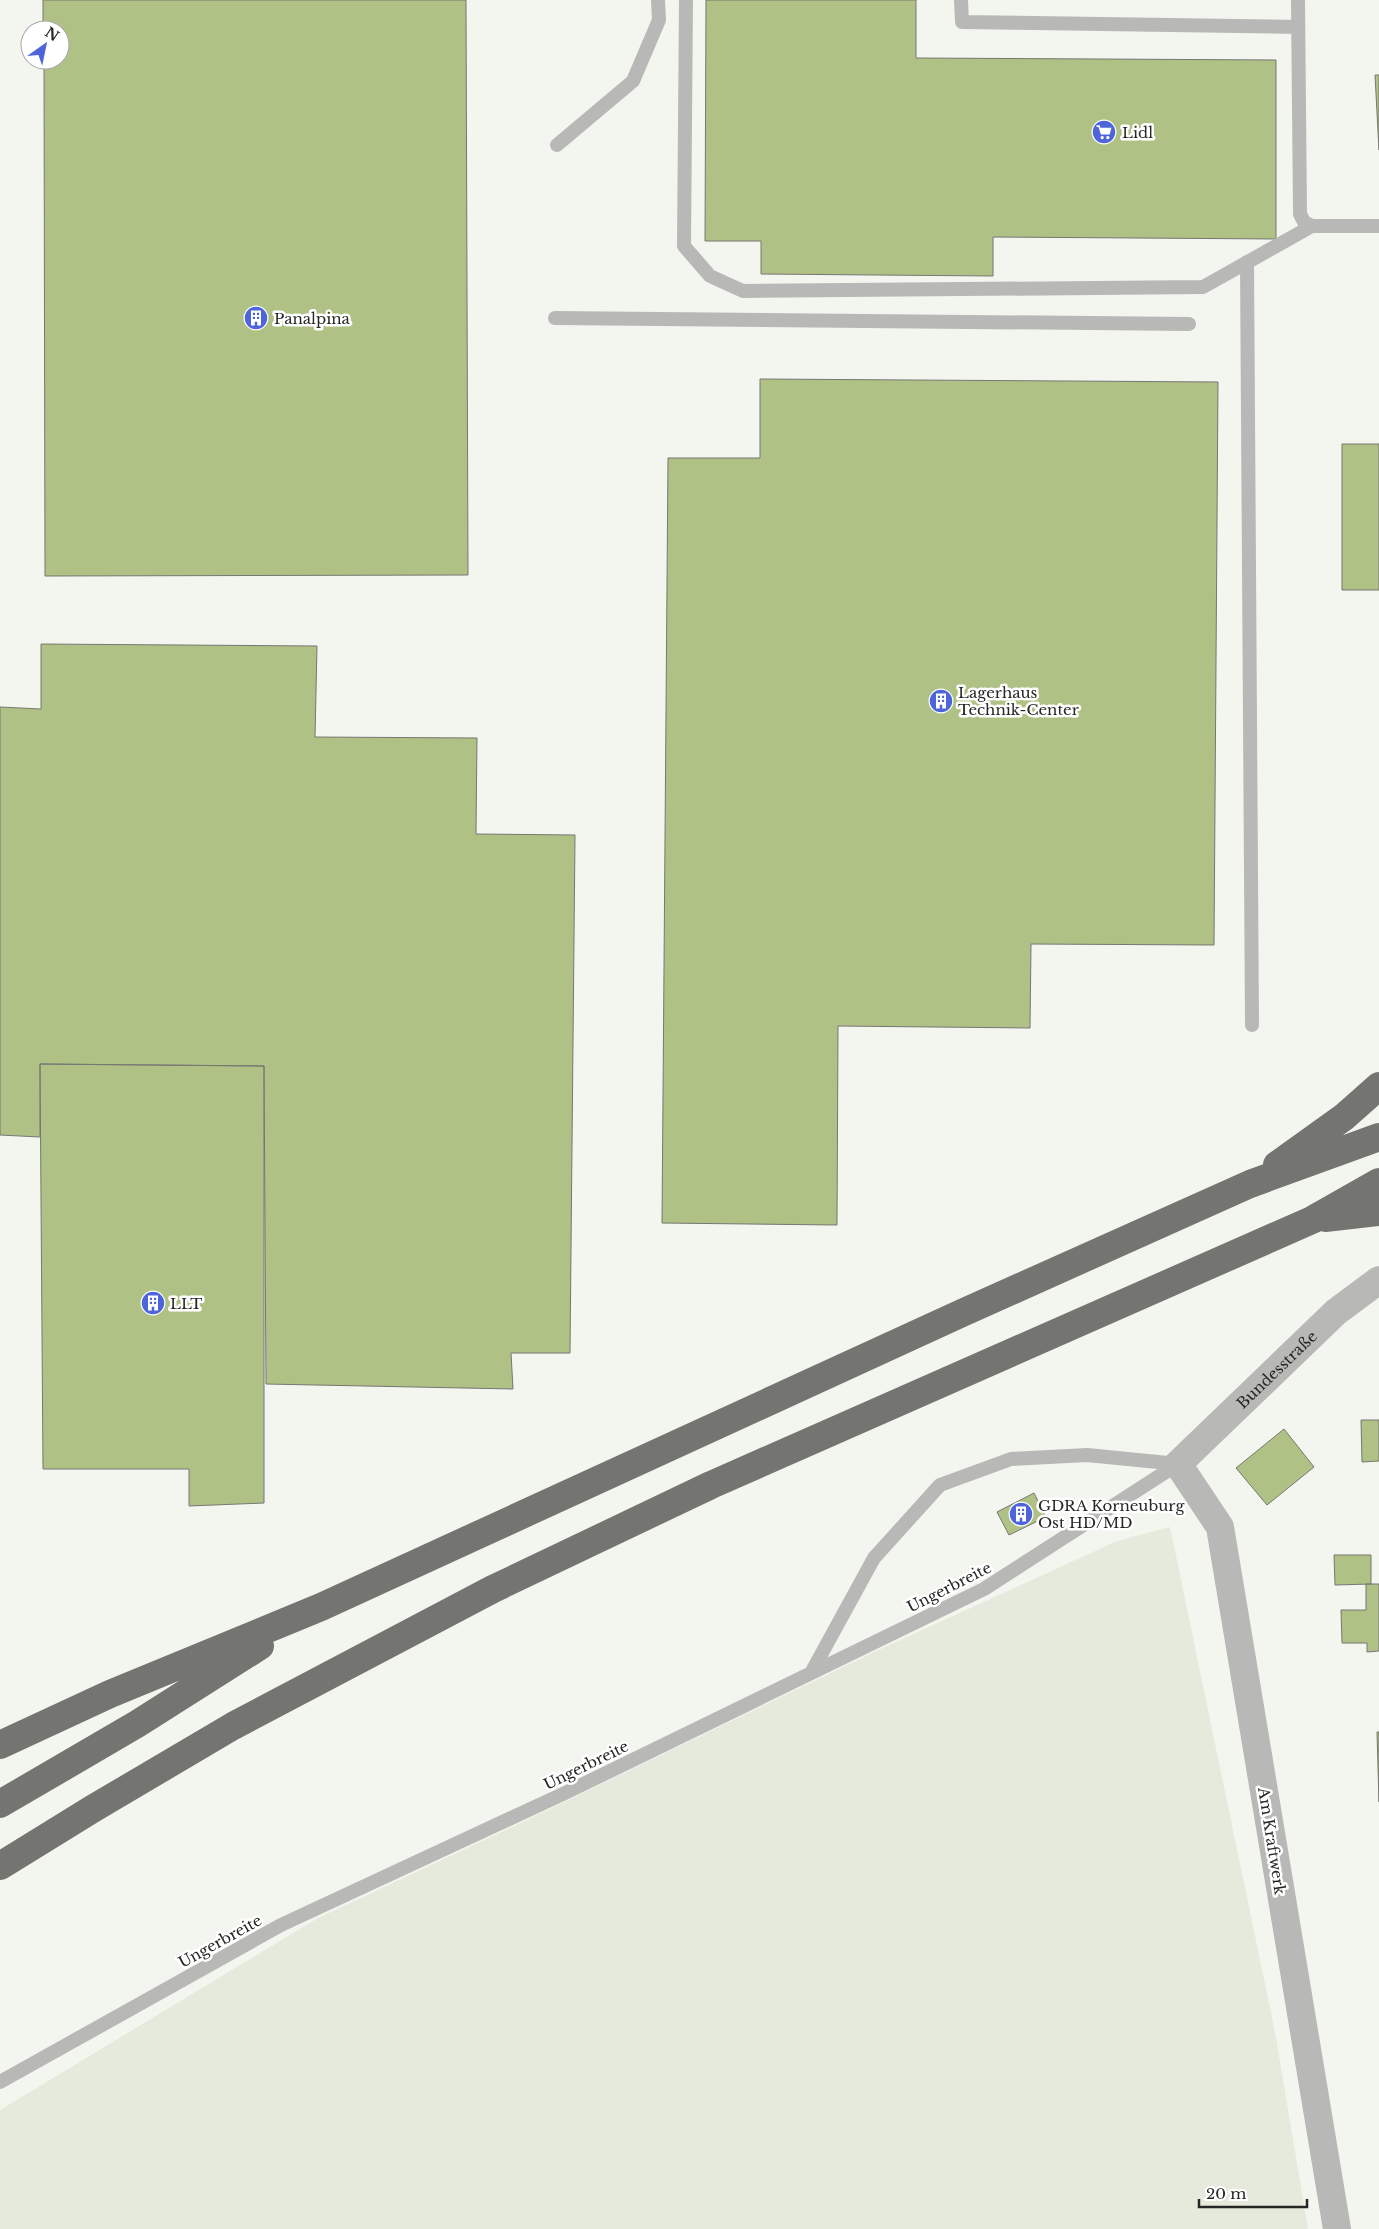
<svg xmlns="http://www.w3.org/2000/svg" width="1379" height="2229" font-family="'Libre Baskerville',serif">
<rect width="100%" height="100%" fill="#f3f5ef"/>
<path fill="#e6eadd" d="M1170 1527 1275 2032 1308 2229H0V2110L318 1918 527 1820 872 1653 1117 1541Z"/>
<path fill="#b0c186" stroke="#767773" d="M43 0H466L468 575 45 576 44 60H60V30H43Z
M706 0H916V58L1276 60V239L993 237V276L761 274V241H705Z
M1375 75H1379V150Z
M760 379 1218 382 1214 945 1031 944 1030 1028 838 1026 837 1225 662 1223 668 458H760Z
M1342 444H1379V590H1342Z
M41 644 317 646 315 737 477 738 476 834 575 835 570 1353H511L513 1389 266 1384 264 1066 40 1064V1137L0 1135V707L41 709Z
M40 1064 264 1066V1503L189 1506V1469H43Z
M1361 1420H1379V1461L1362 1462Z
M1284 1429 1314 1467 1267 1505 1236 1468Z
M1034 1493 1046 1517 1009 1535 997 1512Z
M1334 1555H1371V1584L1335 1585Z
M1366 1584H1379V1651L1367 1652V1643H1342L1341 1610H1366Z
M1377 1732H1379V1802Z"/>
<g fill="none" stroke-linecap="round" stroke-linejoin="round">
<path stroke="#b8b9b6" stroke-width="14" d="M686 0 684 246 710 276 743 291 1203 287 1312 226
M961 0 962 22 1298 27
M1298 0 1300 214 1304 222 1312 226H1379
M557 145 633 81 659 20 658 0
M1247 262 1252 1025
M555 318 1189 324
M811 1673 874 1558 940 1485 1011 1459 1087 1455 1178 1464
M0 2082 281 1925 565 1793 984 1589 1178 1464"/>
<path stroke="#b8b9b6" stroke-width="28" id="s1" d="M1337 2229 1220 1527 1178 1464 1336 1312 1379 1280"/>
<path stroke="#747571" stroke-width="28" d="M1277 1165 1344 1117 1379 1086
M1325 1218 1379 1212
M0 1745 110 1694 321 1607 962 1313 1250 1184 1379 1137
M0 1804 137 1724 260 1646
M0 1866 94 1808 233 1726 493 1589 711 1485 1312 1220 1379 1182"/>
</g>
<defs>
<g id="supermarket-disc" transform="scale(1.25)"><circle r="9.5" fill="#4e65da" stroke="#fff"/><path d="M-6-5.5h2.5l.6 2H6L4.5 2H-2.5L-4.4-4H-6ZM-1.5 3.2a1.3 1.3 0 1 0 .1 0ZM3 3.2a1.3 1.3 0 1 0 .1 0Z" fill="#fff"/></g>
<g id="building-disc" transform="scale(1.25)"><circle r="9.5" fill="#4e65da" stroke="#fff"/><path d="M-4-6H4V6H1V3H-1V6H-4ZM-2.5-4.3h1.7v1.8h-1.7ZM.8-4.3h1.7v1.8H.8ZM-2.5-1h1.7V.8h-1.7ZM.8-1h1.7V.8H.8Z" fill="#fff"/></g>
</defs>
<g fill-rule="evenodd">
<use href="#supermarket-disc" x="1104" y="132"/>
<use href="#building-disc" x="256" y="318"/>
<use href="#building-disc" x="941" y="701"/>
<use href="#building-disc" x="153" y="1303"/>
<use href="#building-disc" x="1021" y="1514"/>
</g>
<g text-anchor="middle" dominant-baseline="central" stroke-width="5" stroke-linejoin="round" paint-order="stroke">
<g font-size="15" fill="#262725" stroke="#fff" text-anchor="start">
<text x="1122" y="132">Lidl</text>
<text x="274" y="318">Panalpina</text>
<text x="958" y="692">Lagerhaus<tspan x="958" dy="17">Technik-Center</tspan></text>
<text x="170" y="1303">LLT</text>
<text x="1038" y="1505">GDRA Korneuburg<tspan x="1038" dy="17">Ost HD/MD</tspan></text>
</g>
<g font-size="15" fill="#262725" stroke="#fff">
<text stroke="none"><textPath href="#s1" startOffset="924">Bundesstraße</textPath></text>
<text transform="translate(949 1587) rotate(-27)">Ungerbreite</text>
<text transform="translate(586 1765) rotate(-26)">Ungerbreite</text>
<text transform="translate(1272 1841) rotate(81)">Am Kraftwerk</text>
<text transform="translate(220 1941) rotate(-29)">Ungerbreite</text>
</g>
</g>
<g transform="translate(45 45) rotate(33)"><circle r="24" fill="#ffffff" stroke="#a8a9a8"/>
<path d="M0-4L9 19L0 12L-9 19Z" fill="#4e65da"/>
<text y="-8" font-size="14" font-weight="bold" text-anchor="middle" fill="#262725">N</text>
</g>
<path d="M1199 2199v8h108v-8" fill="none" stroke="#262725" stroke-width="2.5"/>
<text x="1206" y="2199" font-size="15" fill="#262725" stroke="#ffffff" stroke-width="4" paint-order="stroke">20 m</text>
</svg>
